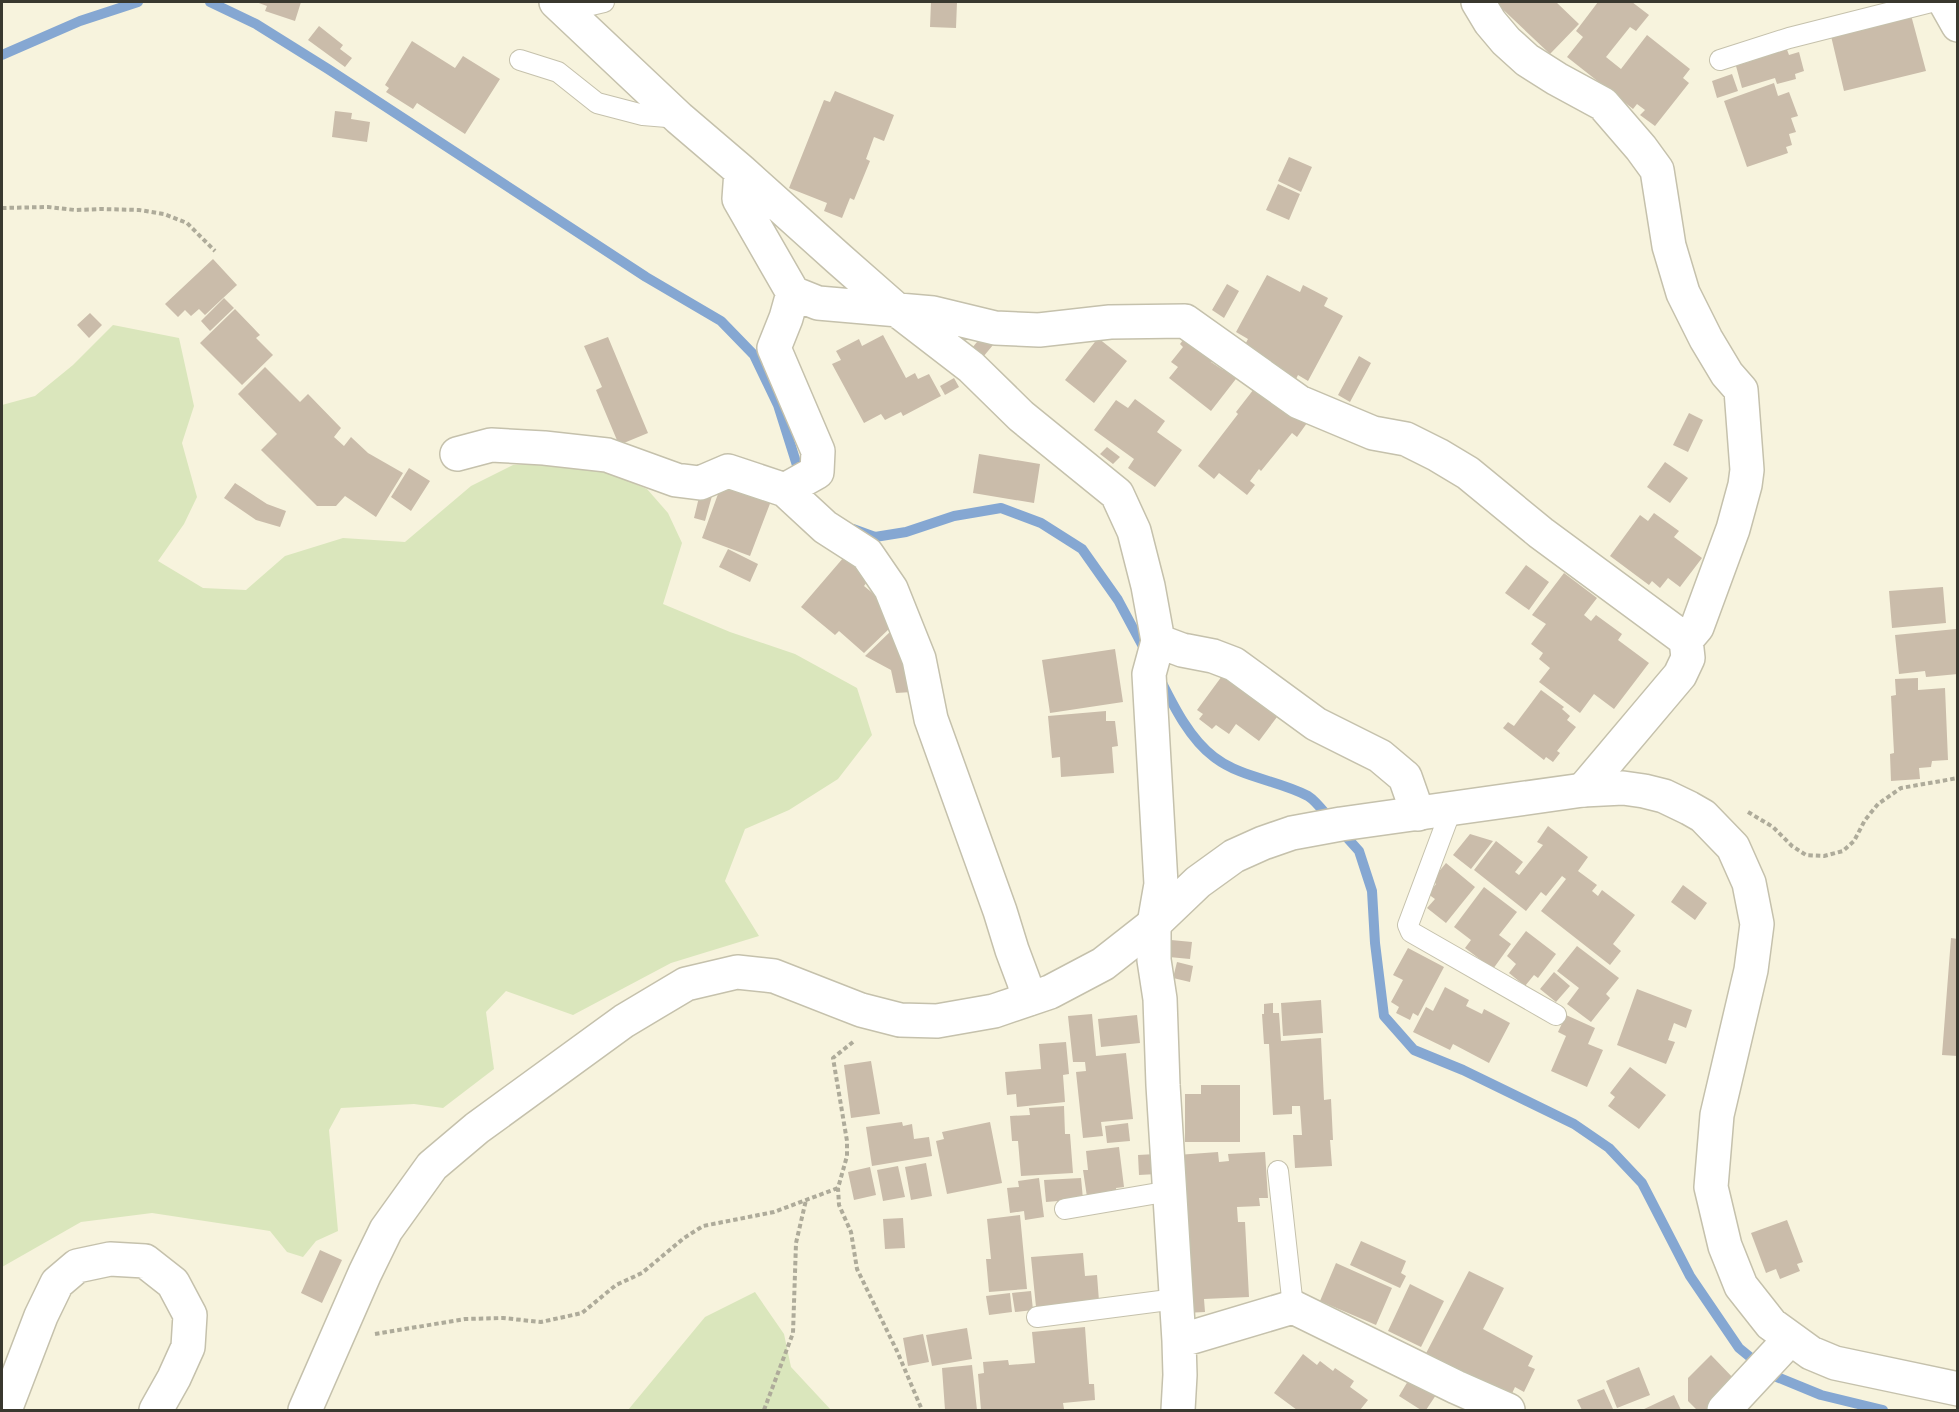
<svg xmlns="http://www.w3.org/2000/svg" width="1959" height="1412" font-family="Lato,sans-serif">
<rect width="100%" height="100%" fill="#f7f3dd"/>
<path fill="#dae6bc" d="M113 325 179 338 194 406 182 443 197 497 184 524 158 561 203 588 246 590 285 556 343 538 405 542 471 486 513 465 559 462 607 472 647 489 668 513 682 543 663 604 730 632 795 654 857 688 872 735 838 779 789 810 745 829 725 881 759 936 671 963 573 1015 506 991 486 1012 494 1069 443 1108 414 1104 341 1108 329 1130 338 1231 316 1241 303 1257 287 1252 270 1231 152 1213 81 1222 2 1267V405L35 396 73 365Z
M755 1292 784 1334 791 1367 831 1410H628L705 1317Z"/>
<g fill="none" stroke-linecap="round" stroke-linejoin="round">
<path stroke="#85a7d2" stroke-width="10" d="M210 2 256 24 328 69 646 277 721 321 754 355 778 405 801 478
M2 55 80 21 138 2
M853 529 875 537 906 532 954 516 1001 508 1041 523 1082 549 1118 600 1147 654
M1161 681C1174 707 1190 739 1214 757 1241 778 1278 780 1308 796 1316 801 1324 812 1330 819
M1341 831 1359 851 1372 891 1375 943 1384 1016 1414 1050 1463 1070 1574 1124 1609 1148 1642 1183 1690 1276 1739 1348 1772 1375 1821 1395 1883 1410"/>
</g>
<path fill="#cabcaa" d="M256 2H301L295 21 265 11 267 6Z
M931 2H957L956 28 930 27Z
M1495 2H1556L1579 24 1550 54Z
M1598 2H1632L1649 15 1636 31 1630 27 1606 57 1621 69 1647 35 1690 69 1683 78 1689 83 1655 126 1640 115 1645 110 1637 104 1633 109 1567 57 1583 37 1576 31Z
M1911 15 1926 71 1844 91 1831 36Z
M319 26 343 45 340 49 352 58 345 67 308 40Z
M412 41 455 68 463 56 500 79 465 134 417 103 413 109 386 92 389 88 385 85Z
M1786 47 1789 55 1799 52 1804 71 1795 74 1796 79 1777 84 1775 78 1742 88 1736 66 1751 61 1750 58Z
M1732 74 1738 91 1717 98 1712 81Z
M1774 83 1778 96 1789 92 1798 116 1791 118 1796 132 1789 134 1792 145 1786 147 1788 153 1747 167 1724 101Z
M835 91 894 115 884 141 874 137 866 159 870 161 854 200 850 198 842 218 824 211 827 203 789 188 824 100 830 102Z
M335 111 352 113 351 119 370 122 367 142 332 137Z
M1289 157 1312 167 1301 192 1278 181Z
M1278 184 1300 194 1289 220 1266 210Z
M213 259 237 285 205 315 199 309 191 316 185 310 178 317 165 304Z
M1267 275 1300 292 1303 285 1328 298 1324 306 1343 316 1308 381 1298 375 1295 381 1241 352 1248 339 1236 332Z
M1227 284 1239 291 1224 318 1212 310Z
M224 298 234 308 210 331 201 321Z
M235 309 260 335 256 338 273 355 242 385 200 343Z
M90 313 102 325 89 338 77 325Z
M987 330 998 339 978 363 967 354Z
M883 335 906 378 915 373 918 379 929 374 941 396 903 416 901 412 885 420 881 414 864 423 832 364 841 360 836 351 859 339 862 346Z
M1186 336 1215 358 1211 362 1223 370 1227 366 1239 375 1211 411 1169 378 1178 367 1171 362 1183 347 1180 344Z
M608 337 648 433 619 445 596 390 602 387 584 346Z
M1098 338 1127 361 1094 403 1065 380Z
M1359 356 1371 363 1350 402 1338 395Z
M265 367 300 402 308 394 341 428 334 437 344 446 351 437 368 453 403 473 376 517 345 496 336 506H317L261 450 277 434 238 394Z
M954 378 959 387 945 395 940 386Z
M1257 385 1307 423 1297 437 1292 433 1261 471 1259 469 1250 481 1255 485 1247 495 1219 473 1214 479 1198 466 1238 414 1236 412Z
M1135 399 1165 421 1157 432 1182 450 1155 487 1128 468 1134 459 1094 430 1116 400 1128 408Z
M1689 413 1703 420 1688 452 1673 445Z
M1107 447 1120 457 1113 464 1100 454Z
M979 454 1040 464 1034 503 973 493Z
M1665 462 1688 478 1670 503 1647 487Z
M409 468 430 481 411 511 391 497Z
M235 483 267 504 286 511 280 527 256 520 224 498Z
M722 483 771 501 750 556 702 538Z
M700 493 712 496 705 521 694 518Z
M1654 513 1679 531 1674 537 1702 558 1680 587 1668 578 1660 588 1652 581 1649 585 1610 556 1640 515 1648 521Z
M728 549 758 564 750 582 719 567Z
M844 557 870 578 864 586 881 600 891 627 864 653 839 631 835 635 801 607Z
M1526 565 1549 582 1529 610 1505 593Z
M1564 573 1597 598 1584 615 1591 621 1596 615 1622 634 1618 640 1649 663 1614 709 1594 694 1580 713 1539 682 1550 668 1539 659 1543 653 1531 644 1546 624 1532 615Z
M1943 587 1946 623 1892 628 1889 591Z
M893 629 912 692 896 693 891 670 865 656Z
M1956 629 1958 674 1926 677 1925 671 1899 674 1895 635Z
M1115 649 1123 702 1050 713 1042 660Z
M1222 676 1277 717 1259 741 1236 724 1229 734 1216 725 1212 729 1199 719 1203 714 1197 710Z
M1918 678V690L1945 688 1948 760 1932 761 1931 767 1919 768 1920 779 1891 781 1890 754 1894 753 1891 696 1896 695 1895 679Z
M1541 690 1564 707 1562 709 1570 716 1567 720 1576 727 1557 751 1560 753 1553 762 1546 757 1544 760 1503 728 1508 722 1514 726Z
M1106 711V721H1115L1118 746 1112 747 1114 773 1061 777 1060 757 1052 758 1048 716Z
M1548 826 1588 857 1578 871 1597 885 1592 891 1598 896 1602 890 1635 915 1613 944 1621 951 1610 965 1541 911 1566 879 1562 876 1546 896 1541 892 1526 911 1474 870 1496 841 1523 862 1515 872 1519 875 1543 845 1537 842Z
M1470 834 1493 841 1471 869 1453 855Z
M1446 863 1475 887 1446 923 1427 908 1435 899 1428 894 1436 884 1432 880Z
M1683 885 1707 903 1695 920 1671 902Z
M1484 887 1517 912 1499 935 1511 944 1493 969 1465 948 1471 940 1454 927Z
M1526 931 1556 954 1538 978 1534 975 1525 986 1509 973 1516 964 1507 956Z
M1951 938 1958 939V1056L1942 1055Z
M1171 940 1192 942 1190 959 1169 957Z
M1577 946 1619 978 1606 994 1610 998 1591 1022 1567 1004 1579 988 1557 971Z
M1408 948 1444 967 1418 1016 1413 1013 1410 1020 1396 1013 1399 1007 1391 1002 1403 980 1393 975Z
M1177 962 1193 966 1190 982 1173 978Z
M1554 972 1570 986 1556 1002 1540 989Z
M1445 987 1469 1000 1466 1006 1482 1014 1484 1009 1510 1023 1489 1063 1453 1044 1450 1050 1413 1032 1426 1007 1433 1011Z
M1637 989 1692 1010 1686 1028 1674 1023 1668 1040 1675 1042 1666 1064 1617 1045Z
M1321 1000 1323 1033 1283 1036 1281 1003Z
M1273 1003V1013H1279L1281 1041 1321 1038 1324 1100 1331 1099 1333 1140H1330L1332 1166 1295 1168 1293 1135H1302L1300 1106H1292V1114L1273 1115 1269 1044H1264L1262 1014H1264V1004Z
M1092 1014 1096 1056 1126 1053 1133 1119 1101 1122 1103 1136 1083 1138 1076 1072 1086 1071 1085 1062H1073L1068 1016Z
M1137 1015 1140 1043 1101 1047 1098 1019Z
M1566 1015 1595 1028 1588 1044 1603 1050 1587 1087 1551 1071 1566 1036 1558 1032Z
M1066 1042 1069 1074 1063 1075 1065 1102 1017 1107 1016 1094 1007 1095 1005 1072 1041 1069 1039 1044Z
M871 1061 880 1114 851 1118 844 1065Z
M1630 1067 1666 1095 1639 1129 1608 1106 1615 1097 1610 1093Z
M1201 1085H1240V1142H1185V1094H1201Z
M1064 1106 1065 1134H1070L1073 1173 1021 1176 1018 1141H1012L1010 1116 1030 1115 1029 1108Z
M902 1122 903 1126 912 1124 914 1139 929 1137 932 1156 872 1166 866 1127Z
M990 1122 1002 1183 947 1194 936 1141 944 1139 942 1132Z
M1128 1123 1130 1141 1107 1143 1105 1126Z
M1119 1147 1124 1187 1116 1188 1117 1194 1087 1197 1083 1170H1088L1086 1151Z
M1218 1152 1219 1162 1229 1161 1228 1154 1265 1152 1268 1198H1259L1260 1206 1237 1207 1238 1222H1245L1249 1297 1204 1299 1205 1312 1184 1313 1177 1155Z
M1156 1154 1157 1174 1139 1175 1138 1155Z
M926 1163 932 1196 911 1200 905 1167Z
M898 1166 905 1197 883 1201 877 1170Z
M870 1167 876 1195 854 1200 848 1172Z
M1039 1178 1044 1217 1025 1220 1024 1211 1010 1213 1007 1188 1019 1187 1018 1181Z
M1081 1178 1083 1199 1046 1202 1044 1180Z
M1020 1215 1027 1289 989 1292 986 1259H991L987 1219Z
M903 1218 905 1248 885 1249 883 1219Z
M1787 1220 1803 1262 1797 1264 1800 1271 1780 1279 1776 1269 1766 1273 1751 1233Z
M1361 1241 1406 1261 1401 1273 1406 1276 1400 1288 1350 1265Z
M320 1250 342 1260 322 1303 301 1293Z
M1083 1253 1085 1276 1097 1275 1099 1301 1036 1307 1031 1257Z
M1336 1263 1392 1288 1376 1325 1320 1301Z
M1469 1271 1504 1288 1483 1329 1533 1356 1528 1366 1535 1369 1524 1392 1515 1387 1508 1402 1422 1361Z
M1410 1284 1444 1301 1421 1347 1388 1331Z
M1031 1291 1033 1310 1015 1312 1012 1293Z
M1010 1293 1012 1312 989 1315 986 1296Z
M1085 1327 1089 1384H1094L1095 1400 1063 1403 1064 1409 1044 1410H981L978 1374 984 1373 983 1362 1008 1360 1009 1365 1035 1363 1032 1332Z
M967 1328 972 1359 932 1366 926 1335Z
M923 1334 929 1362 908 1366 903 1338Z
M1303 1354 1317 1365 1320 1361 1333 1371 1335 1368 1354 1381 1350 1387 1368 1400 1360 1410H1297L1274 1393Z
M1711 1355 1737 1382 1708 1410H1697L1688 1401V1378Z
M972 1365 977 1410H945L942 1368Z
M1639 1367 1650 1395 1617 1408 1606 1381Z
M1411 1376 1438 1392 1426 1410H1421L1399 1396Z
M1604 1389 1613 1409 1582 1410 1577 1400Z
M1674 1395 1681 1410H1642Z"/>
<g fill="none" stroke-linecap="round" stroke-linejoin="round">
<g stroke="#c5c1ac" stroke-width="22">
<path id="service" d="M566 11 604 2
M520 60 558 72 597 103 643 115 679 118
M1720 60 1789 38 1931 2
M1451 810 1408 925 1411 932 1556 1015
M1278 1171 1293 1307
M1065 1209 1170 1191
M1037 1317 1176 1299"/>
</g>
<g stroke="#c5c1ac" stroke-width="36">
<path id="minor" d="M556 2 679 118 741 171 839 259 897 310 971 367 1021 416 1117 494 1134 531 1148 586 1158 641 1149 674 1161 884 1154 924V960L1160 999 1163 1085 1179 1341 1180 1375 1178 1410
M1478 2 1490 22 1506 41 1527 60 1557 79 1603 104 1641 148 1657 170 1669 246 1683 293 1706 339 1727 374 1741 390 1747 470 1745 485 1733 529 1697 627 1686 640 1688 658 1680 675 1583 790
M741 171 739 199 793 293 786 318 774 348 818 451 817 472 785 490
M793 293 818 303 933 313 995 328 1039 330 1110 322 1185 321 1299 402 1373 433 1406 439 1438 455 1468 473 1541 533 1686 640
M457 454 491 445 544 448 607 455 676 480 700 483 728 471 785 490 825 527 867 554 891 589 919 659 931 719 1000 911 1012 950 1024 982 1028 999
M1158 641 1182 650 1213 656 1234 664 1316 724 1380 756 1405 777 1418 814
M1179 1341 1293 1307 1456 1387 1508 1410
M1724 1410 1790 1339"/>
</g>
<g stroke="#c5c1ac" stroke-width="36">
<path id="tertiary" d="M5 1410 41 1316 57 1283 77 1266 110 1259 145 1261 173 1283 190 1315 188 1347 174 1378 156 1410
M305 1410 365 1273 386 1230 432 1166 477 1128 624 1021 686 984 737 972 774 976 861 1010 900 1020 937 1021 994 1011 1050 992 1103 964 1154 924 1198 882 1234 856 1263 843 1292 833 1341 824 1583 790 1623 788 1644 791 1664 796 1689 808 1703 816 1733 847 1749 883 1757 924 1751 970 1717 1115 1711 1187 1725 1246 1741 1286 1771 1324 1811 1353 1835 1363 1958 1389"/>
</g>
<g stroke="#c5c1ac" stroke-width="36">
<path id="secondary" d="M1945 2 1958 25"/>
</g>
<path stroke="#aeab9a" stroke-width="4" stroke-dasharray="4.5 3" stroke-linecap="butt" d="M2 208 48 207 75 210 102 209 139 210 164 214 187 223 215 251
M1748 812 1773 827 1792 846 1806 855 1824 856 1843 851 1854 841 1865 820 1878 804 1901 788 1958 778
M853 1042 833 1058 847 1141V1156L838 1188 839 1205 851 1232 857 1269 897 1351 922 1410
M375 1334 465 1319 503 1318 541 1322 582 1313 616 1285 642 1273 684 1238 703 1226 774 1212 838 1188
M764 1410 793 1333 796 1243 806 1200"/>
<use href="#service" stroke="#fff" stroke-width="20"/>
<use href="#minor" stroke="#fff" stroke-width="33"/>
<use href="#tertiary" stroke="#fff" stroke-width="33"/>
<use href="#secondary" stroke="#fff" stroke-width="33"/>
</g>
<rect width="1959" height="1412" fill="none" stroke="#39382f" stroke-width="6"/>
</svg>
